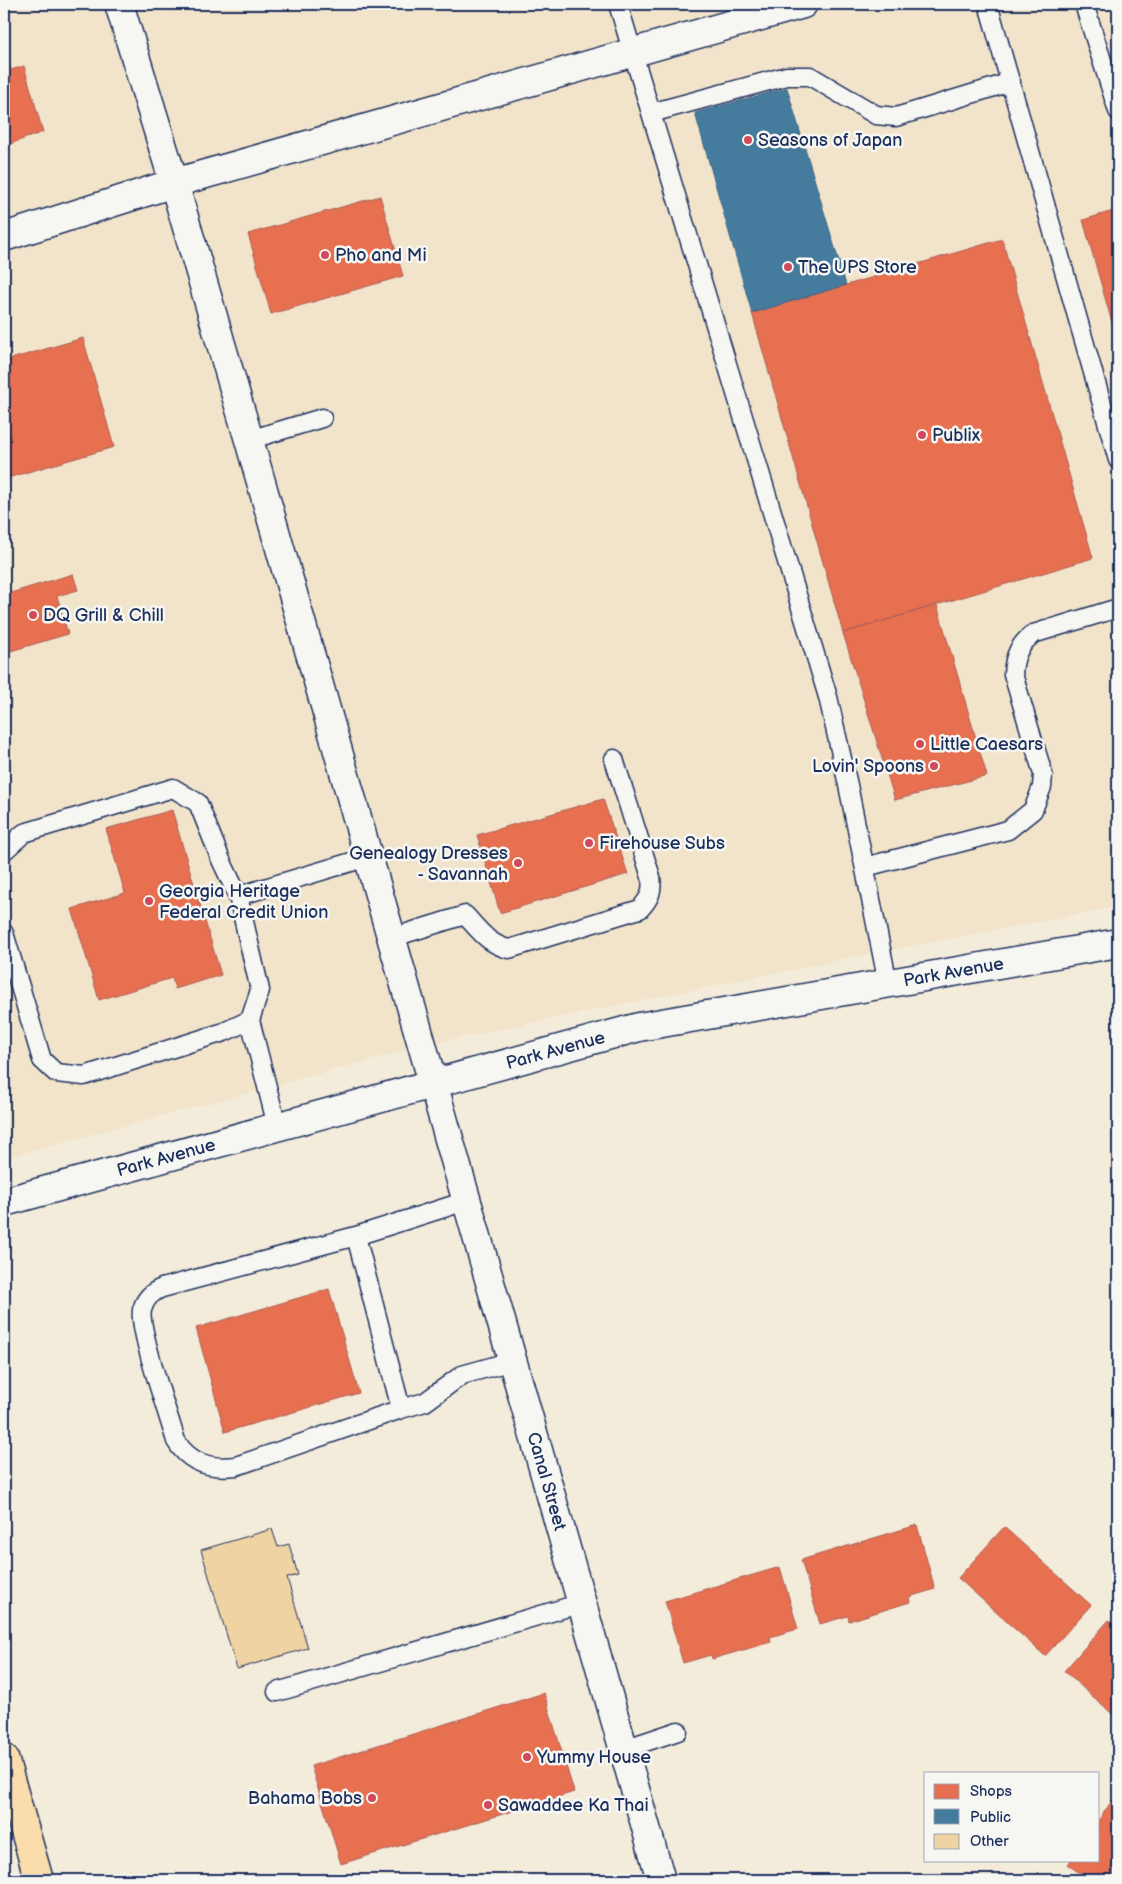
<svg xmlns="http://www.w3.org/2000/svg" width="1122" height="1884" font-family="'Balsamiq Sans',sans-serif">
<rect width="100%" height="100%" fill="#f4ecda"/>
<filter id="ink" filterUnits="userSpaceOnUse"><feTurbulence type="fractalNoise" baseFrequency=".02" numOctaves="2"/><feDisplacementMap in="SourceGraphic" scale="10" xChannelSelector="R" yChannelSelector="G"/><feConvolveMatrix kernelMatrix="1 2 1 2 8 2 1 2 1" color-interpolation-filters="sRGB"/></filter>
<g filter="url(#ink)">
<path fill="#f2e4ca" d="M4 4H1118V907L848 958 439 1042 4 1158Z"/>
<path fill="#e76f51" stroke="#aa5c55" d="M8 62 11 70 24 66 43 132 4 146V64Z
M380 196 403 276 271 314 248 234Z
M1113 211 1118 229V344L1083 220Z
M1002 239 1093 558 843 633 752 313Z
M83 338 114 447 4 479V361Z
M73 574 78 590 57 596 68 634 4 653V595Z
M937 605 987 776 895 800 843 633Z
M603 799 628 874 500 913 477 835Z
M172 810 221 975 175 989 172 978 99 1000 72 909 125 893 106 829Z
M329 1289 359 1393 225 1432 196 1328Z
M917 1525 935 1589 909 1597 910 1602 849 1621 848 1616 820 1624 801 1560Z
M1004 1527 1091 1605 1045 1656 958 1578Z
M780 1567 798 1629 770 1637 771 1642 712 1659 711 1655 683 1663 665 1601Z
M1109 1620 1118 1628V1719L1064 1671Z
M544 1693 574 1792 341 1864 311 1766Z
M1118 1792V1880H1090L1068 1865 1071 1860H1098V1821Z"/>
<path fill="#457b9d" stroke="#38648a" d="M787 88 846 285 752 313 695 113Z"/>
<path fill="#efd3a3" stroke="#1b2f5e" d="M272 1529 278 1547 289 1544 298 1575 287 1578 308 1648 237 1669 201 1550Z"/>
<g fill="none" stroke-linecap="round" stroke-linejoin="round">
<g stroke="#1b2f5e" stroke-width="21">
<path id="lane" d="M618 4 828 697 848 785 888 984
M988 4 1118 460
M1084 4 1118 111
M651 113 787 76H810L876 115 896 117 1011 82
M249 440 322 418
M4 851 24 833 173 788 198 803 221 860 238 896 260 990 250 1020 224 1032 84 1076 56 1073 42 1060 4 933
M865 867 1008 830 1033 810 1042 787 1043 774 1013 674C1014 656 1019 645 1033 634L1118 608
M238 896 368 857
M391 938 465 915C479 930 488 944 509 949L640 909C650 898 653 891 651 877L614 759
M250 1020 277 1126
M466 1201 356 1236 401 1409 425 1402 462 1375 512 1361
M356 1236 162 1288C152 1292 145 1298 142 1310 138 1329 169 1416 176 1441 190 1464 211 1469 236 1466L401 1409
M277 1692 582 1603
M624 1749 678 1731"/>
</g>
<g stroke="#1b2f5e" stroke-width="31">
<g id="street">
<path id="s1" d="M119 4 174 183 249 440 661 1880"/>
<path d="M4 237 174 183 803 4"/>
</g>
</g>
<g stroke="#1b2f5e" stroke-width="31">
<g id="secondary">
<path id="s2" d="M4 1202 639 1027 1118 943"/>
</g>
</g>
<g stroke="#1b2f5e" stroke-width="31">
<path id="primary" d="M4 1758 39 1880"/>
</g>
<use href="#lane" stroke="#f6f6f2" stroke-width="18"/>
<use href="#street" stroke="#f6f6f2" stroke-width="28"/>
<use href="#secondary" stroke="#f6f6f2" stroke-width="28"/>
<use href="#primary" stroke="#fbddab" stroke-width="28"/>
</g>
</g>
<g fill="#d1495b" stroke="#f6f6f2" stroke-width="2">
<circle cx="748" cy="140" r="5"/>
<circle cx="325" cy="255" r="5"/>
<circle cx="788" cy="267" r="5"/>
<circle cx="922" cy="435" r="5"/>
<circle cx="33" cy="615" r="5"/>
<circle cx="920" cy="744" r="5"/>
<circle cx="934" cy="766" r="5"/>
<circle cx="589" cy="843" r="5"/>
<circle cx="518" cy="863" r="5"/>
<circle cx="149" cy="901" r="5"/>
<circle cx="527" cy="1757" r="5"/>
<circle cx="372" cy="1798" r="5"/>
<circle cx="488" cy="1805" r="5"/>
</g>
<g text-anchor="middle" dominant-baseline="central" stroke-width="5" stroke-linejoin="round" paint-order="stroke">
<g font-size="18" fill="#1b2f5e" stroke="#f6f6f2" text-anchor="start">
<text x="758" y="140">Seasons of Japan</text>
<text x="335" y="255">Pho and Mi</text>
<text x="798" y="267">The UPS Store</text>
<text x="932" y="435">Publix</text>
<text x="43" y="615">DQ Grill &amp; Chill</text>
<text x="930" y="744">Little Caesars</text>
<text x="924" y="766" text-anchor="end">Lovin' Spoons</text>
<text x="599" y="843">Firehouse Subs</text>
<text x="508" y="853" text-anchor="end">Genealogy Dresses<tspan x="508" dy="21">- Savannah</tspan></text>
<text x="159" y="891">Georgia Heritage<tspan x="159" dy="21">Federal Credit Union</tspan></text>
<text x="537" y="1757">Yummy House</text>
<text x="362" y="1798" text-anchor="end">Bahama Bobs</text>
<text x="498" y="1805">Sawaddee Ka Thai</text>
</g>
<g font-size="18" fill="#1b2f5e" stroke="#f6f6f2">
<text stroke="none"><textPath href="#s2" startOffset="978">Park Avenue</textPath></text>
<text stroke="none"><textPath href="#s2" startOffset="572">Park Avenue</textPath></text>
<text stroke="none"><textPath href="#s2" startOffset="168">Park Avenue</textPath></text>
<text stroke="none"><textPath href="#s1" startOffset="1538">Canal Street</textPath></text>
</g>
</g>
<rect width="1122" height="1884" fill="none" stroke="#f6f6f2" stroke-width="20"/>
<rect x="10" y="10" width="1102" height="1864" fill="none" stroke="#1b2f5e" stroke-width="2" filter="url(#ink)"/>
<rect x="924" y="1772" width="175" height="90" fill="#f6f6f2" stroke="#9ea6b7"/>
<rect x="934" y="1784" width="25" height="15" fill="#e76f51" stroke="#9ea6b7"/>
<text x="970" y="1796" font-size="15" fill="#1b2f5e">Shops</text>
<rect x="934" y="1809" width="25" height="15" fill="#457b9d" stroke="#9ea6b7"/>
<text x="970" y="1822" font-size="15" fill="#1b2f5e">Public</text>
<rect x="934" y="1834" width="25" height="15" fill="#efd3a3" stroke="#9ea6b7"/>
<text x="970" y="1846" font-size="15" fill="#1b2f5e">Other</text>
</svg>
